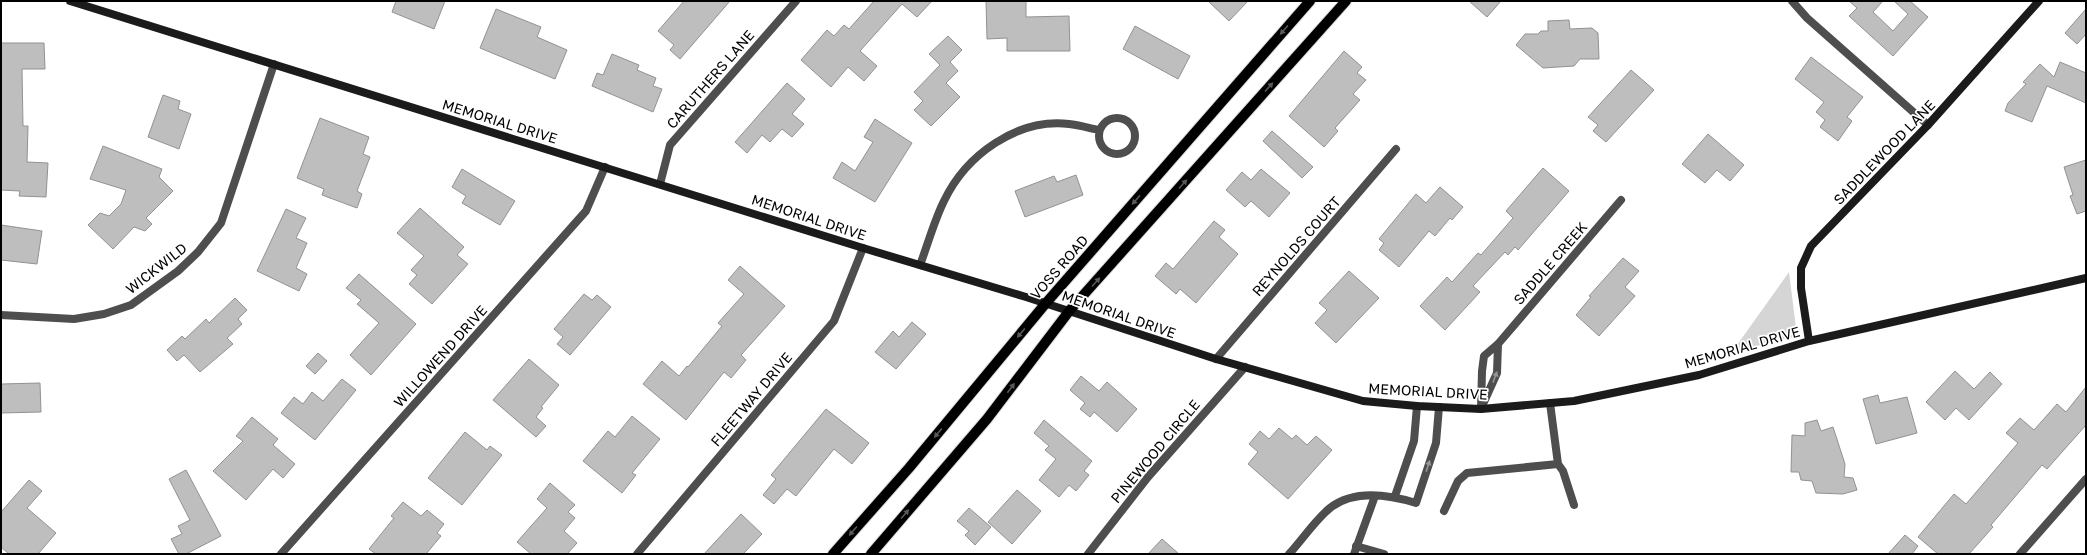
<svg xmlns="http://www.w3.org/2000/svg" width="2087" height="555" font-family="'Golos Text',sans-serif">
<rect width="100%" height="100%" fill="#fff"/>
<path fill="#d5d5d5" d="M1789 272 1797 336 1732 352Z"/>
<path fill="#bebebe" stroke="#929292" d="M396 1H445L434 29 392 12Z
M684 1H730L680 59 670 50 674 45 658 31Z
M874 1H932L917 17 902 4 860 51 877 66 864 81 848 67 831 87 801 60 827 30 834 36 844 25 849 29Z
M986 1H1026V17L1069 16 1070 51H1007V38L987 39Z
M1208 1H1248L1229 21Z
M1469 1H1501L1487 17Z
M1849 1H1883L1873 12 1893 31 1908 14 1894 1H1910L1928 17 1893 56 1849 16 1857 8Z
M496 9 541 27 537 37 567 50 555 79 480 48Z
M2086 9V34L2077 44 2065 33Z
M1569 20 1570 29 1592 28 1598 33 1599 59H1580L1574 66 1543 68 1516 45 1525 34H1538L1541 31H1548V21Z
M1135 26 1190 56 1178 79 1123 49Z
M948 36 962 50 950 62 958 71 946 83 960 97 931 126 914 110 923 101 914 92 940 65 929 54Z
M1 43H44L45 69H22L23 126H28L27 162 48 163 46 197 19 196 20 191 1 190Z
M1344 51 1362 67 1357 73 1366 80 1353 94 1360 100 1335 128 1338 131 1324 147 1289 116Z
M612 54 639 65 637 70 656 78 653 86 662 89 653 112 592 86 597 73 603 75Z
M1811 57 1863 97 1847 117 1852 121 1838 141 1820 127 1825 120 1816 112 1824 102 1795 79Z
M2060 62 2086 73V103L2047 86 2032 122 2005 111 2008 103 2026 84 2023 82 2040 64 2054 77Z
M1631 70 1654 90 1606 142 1593 131 1598 125 1588 117Z
M787 83 805 99 792 114 804 124 792 137 782 129 770 142 762 135 747 153 735 142Z
M163 95 180 101 178 109 191 114 179 149 148 137Z
M320 118 369 137 363 154 370 157 357 191 362 194 357 208 322 195 324 189 297 178Z
M875 119 912 143 875 202 833 178 842 162 855 171 873 142 864 137Z
M1272 131 1313 167 1302 178 1263 141Z
M1708 134 1744 165 1730 181 1717 170 1705 183 1682 164Z
M103 146 162 169 159 177 173 191 146 218 152 224 145 231 134 227 113 249 88 225 100 213 109 216 121 204 126 190 90 179Z
M2086 160V211L2077 214 2070 196 2073 195 2064 167Z
M1543 168 1569 191 1518 250 1515 247 1508 255 1505 252 1473 286 1480 292 1445 330 1420 306 1447 277 1452 282 1478 253 1481 255 1513 218 1506 211Z
M462 169 515 201 500 225 462 203 466 196 452 187Z
M1261 169 1290 193 1269 217 1251 201 1245 207 1226 190 1242 172 1251 180Z
M1076 175 1083 195 1025 217 1015 191 1054 176 1057 182Z
M1440 187 1463 207 1452 220 1450 218 1435 236 1429 231 1399 267 1379 250 1384 243 1379 239 1416 194 1426 203Z
M420 208 464 247 457 255 468 264 432 304 409 284 417 275 411 270 424 256 397 233Z
M286 209 306 218 296 238 307 243 296 268 307 274 299 291 257 271Z
M1214 221 1225 230 1219 237 1238 254 1196 303 1180 289 1176 294 1155 276 1166 263 1173 269Z
M1 225 42 231 37 264 1 260Z
M1623 258 1639 271 1625 287 1635 296 1599 336 1576 315 1591 297 1589 296Z
M740 266 785 306 741 355 746 360 731 378 724 372 686 420 643 384 662 361 679 376 687 366 688 367 722 326 718 323 744 294 728 280Z
M1349 271 1379 298 1336 343 1315 323 1327 310 1319 303Z
M359 274 416 324 371 375 350 355 379 323 357 304 361 300 346 288Z
M584 294 592 300 597 295 611 307 570 355 557 344 563 337 554 329Z
M235 298 247 310 238 319 242 324 227 338 233 344 200 372 184 355 177 361 167 350 182 336 185 339 206 319 209 323Z
M912 322 926 334 896 369 875 352 893 331 899 337Z
M318 353 327 361 315 374 306 366Z
M529 359 559 385 541 407 543 408 536 417 546 426 536 437 493 400Z
M1955 371 1974 389 1990 372 2002 384 1969 420 1956 408 1945 420 1926 402Z
M1081 376 1099 391 1107 382 1137 409 1117 432 1094 412 1090 417 1080 409 1085 403 1070 390Z
M342 379 356 390 315 440 281 413 294 397 303 404 312 392 323 401Z
M40 383 41 412 1 413V384Z
M2086 387V425L2047 469 2042 465 1991 525 1993 527 1969 554H1938L1918 537 1954 494 1966 504 2018 443 2006 433 2020 418 2034 430 2057 404 2066 412Z
M1878 395 1880 403 1907 397 1917 433 1876 444 1863 399Z
M826 409 869 443 852 464 834 449 796 496 787 489 774 504 763 495 776 479 771 475Z
M632 416 660 439 632 473 636 475 622 493 583 461 608 431 615 437Z
M252 417 278 439 273 445 295 464 283 478 273 469 246 500 213 471 243 441 236 436Z
M1044 420 1092 461 1084 471 1089 475 1076 491 1069 485 1059 497 1039 480 1056 459 1045 450 1049 446 1034 433Z
M1817 420 1821 431 1833 427 1845 464 1844 477 1853 478 1857 490 1843 494 1816 493 1812 481 1801 480 1799 472H1791L1792 435 1805 436V423Z
M1279 428 1292 439 1296 435 1307 445 1316 436 1332 450 1288 499 1248 464 1258 452 1249 444 1260 431 1269 439Z
M465 432 487 450 490 446 502 455 462 505 428 478Z
M186 470 221 536 186 554H179L171 539 182 534 178 526 190 520 169 479Z
M29 480 42 491 27 508 56 533 38 554H9L1 547V512Z
M550 483 575 505 568 512 575 518 564 531 577 543 567 554H531L517 542 547 508 537 499Z
M1017 490 1041 511 1012 544 988 522Z
M403 502 421 516 427 510 444 524 437 533 441 536 426 554H376L369 549 394 518 391 516Z
M969 508 991 527 975 545 965 535 969 531 957 521Z
M741 514 762 534 743 554H704Z
M1905 535 1918 546 1912 554H1888Z
M1162 539 1179 554H1148Z"/>
<g fill="none" stroke-linecap="round" stroke-linejoin="round">
<g stroke="#dbdbdb" stroke-width="12">
<path id="primary" d="M833 554 909 468 1046 303 1310 1
M871 554 987 419 1070 310 1346 1"/>
</g>
<path stroke="#4e4e4e" stroke-width="8" d="M1550 403 1558 464 1563 471 1574 505
M1395 496 1414 441 1417 406
M1444 511 1458 481 1467 473 1558 464
M1356 546 1384 554
M1289 554C1302 540 1316 519 1330 508 1354 489 1390 495 1416 503L1436 443 1439 407
M1354 554 1375 496"/>
<path stroke="#4e4e4e" stroke-width="8" d="M1792 1 1807 18 1928 125
M1099 136a18 18 0 1 1 36 0a18 18 0 1 1-36 0Z
M660 184 670 145 796 1
M920 265C928 244 934 221 944 201 966 155 1017 118 1069 124 1079 125 1089 128 1099 130
M1 315 74 319 104 314 131 305 178 271 198 252 221 223 274 64
M1216 359 1396 149
M1483 404 1497 373 1498 344
M1481 409 1482 371 1484 356 1498 344 1621 200
M281 554 586 211 605 167
M637 554 834 321 863 248
M1088 554 1148 477 1245 367
M2020 554 2086 479"/>
<path stroke="#1b1b1b" stroke-width="8" d="M70 1 863 248 1026 297 1216 359 1363 401 1417 406 1481 409 1574 401 1699 375 1809 341 2086 278
M1809 341 1801 288V268L1811 246 1928 125 2039 1"/>
<use href="#primary" stroke="#000" stroke-width="10"/>
</g>
<defs><path id="oneway-solid" d="M-6-.8H1V-3.2L6.5 0L1 3.2V.8H-6Z"/></defs>
<g fill="#595959">
<use href="#oneway-solid" transform="translate(1284 30) rotate(131)"/>
<use href="#oneway-solid" transform="translate(1269 87) rotate(-48)"/>
<use href="#oneway-solid" transform="translate(1183 184) rotate(-48)"/>
<use href="#oneway-solid" transform="translate(1136 200) rotate(131)"/>
<use href="#oneway-solid" transform="translate(1096 282) rotate(-48)"/>
<use href="#oneway-solid" transform="translate(1021 333) rotate(130)"/>
<use href="#oneway-solid" transform="translate(1011 388) rotate(-53)"/>
<use href="#oneway-solid" transform="translate(938 433) rotate(130)"/>
<use href="#oneway-solid" transform="translate(905 514) rotate(-49)"/>
<use href="#oneway-solid" transform="translate(853 531) rotate(131)"/>
</g>
<g fill="#959595">
<use href="#oneway-solid" transform="translate(1495 377) rotate(-70)"/>
<use href="#oneway-solid" transform="translate(1428 466) rotate(-72)"/>
</g>
<g text-anchor="middle" dominant-baseline="central" stroke-width="3.5" stroke-linejoin="round" paint-order="stroke">
<g font-size="14" fill="#000" stroke="#fff">
<text transform="translate(710 79) rotate(-49)">CARUTHERS LANE</text>
<text transform="translate(500 121) rotate(17)">MEMORIAL DRIVE</text>
<text transform="translate(1884 152) rotate(-46)">SADDLEWOOD LANE</text>
<text transform="translate(809 217) rotate(18)">MEMORIAL DRIVE</text>
<text transform="translate(1296 246) rotate(-49)">REYNOLDS COURT</text>
<text transform="translate(1550 263) rotate(-49)">SADDLE CREEK</text>
<text transform="translate(1059 267) rotate(-49)">VOSS ROAD</text>
<text transform="translate(156 268) rotate(-38)">WICKWILD</text>
<text transform="translate(1119 314) rotate(19)">MEMORIAL DRIVE</text>
<text transform="translate(1742 347) rotate(-16)">MEMORIAL DRIVE</text>
<text transform="translate(440 356) rotate(-48)">WILLOWEND DRIVE</text>
<text transform="translate(1428 391) rotate(3)">MEMORIAL DRIVE</text>
<text transform="translate(751 399) rotate(-50)">FLEETWAY DRIVE</text>
<text transform="translate(1155 451) rotate(-50)">PINEWOOD CIRCLE</text>
</g>
</g>
<rect width="2087" height="555" fill="none" stroke="#000000" stroke-width="4"/>
</svg>
